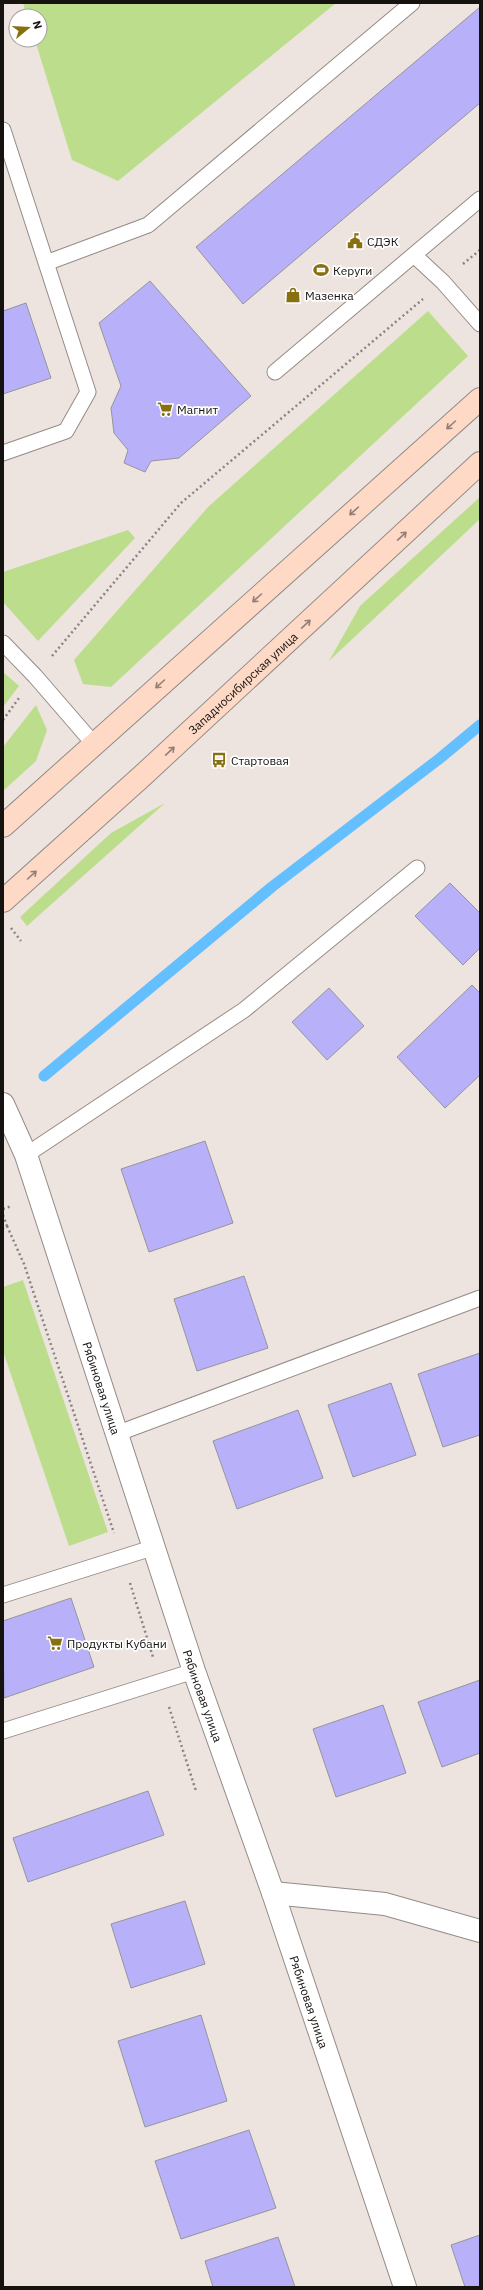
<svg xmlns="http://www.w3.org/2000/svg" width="483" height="2290" font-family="'IBM Plex Sans',sans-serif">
<rect width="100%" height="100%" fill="#ede3df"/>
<path fill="#bcde8c" d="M23 3H336L118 181 72 160 35 40H40V16H27Z
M428 311 468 356 111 687 83 684 74 660 208 507Z
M480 497V519L329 661 360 606Z
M128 530 135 538 38 641 3 602V572Z
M3 672 19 686 3 707Z
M36 705 47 730 36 761 3 791V747Z
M165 803 27 926 20 917 111 833Z
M23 1280 108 1532 69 1546 3 1351V1287Z"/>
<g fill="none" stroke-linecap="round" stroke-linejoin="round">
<path stroke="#64bfff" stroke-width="11" d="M44 1076 273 886 439 759 480 725"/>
</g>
<path fill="#b8b0f8" stroke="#95959d" d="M480 7V103L243 304 196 247Z
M150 281 251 396 179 458 151 461 145 472 124 463 128 450 114 433 111 408 121 386 99 323Z
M26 303 51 378 3 394V311Z
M450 883 480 913V948L463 965 415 916Z
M472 985 480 993V1075L445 1108 397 1057Z
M329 988 364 1026 327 1060 292 1022Z
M205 1141 233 1223 149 1252 121 1169Z
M244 1276 268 1348 197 1371 174 1299Z
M480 1353V1435L443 1447 418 1374Z
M391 1383 416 1455 353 1477 328 1405Z
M298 1410 323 1478 237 1509 213 1441Z
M71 1598 94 1667 4 1698 3 1621Z
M480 1680V1753L442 1767 418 1702Z
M383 1705 406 1773 336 1797 313 1729Z
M148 1791 164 1835 28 1882 13 1838Z
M185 1901 205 1964 131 1988 111 1924Z
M201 2015 227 2101 145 2127 118 2041Z
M249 2130 276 2208 181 2239 155 2161Z
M480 2235V2287H465L451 2245Z
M278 2237 295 2287H213L205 2261Z"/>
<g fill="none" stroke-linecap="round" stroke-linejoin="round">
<g stroke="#948b87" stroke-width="17">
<path id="service" d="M3 130 88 392 66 431 3 453
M415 256 443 282 480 324
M46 263 148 225 412 3
M275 372 480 199
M3 643 35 676 93 743
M26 1155 244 1010 417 868
M116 1434 480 1298
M3 1595 155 1547
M3 1731 194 1671"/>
</g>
<g stroke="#948b87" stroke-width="24">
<g id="minor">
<path id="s1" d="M3 1104 26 1155 194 1671 273 1893 405 2287"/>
<path d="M273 1893 385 1904 480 1931"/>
</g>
</g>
<g stroke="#948b87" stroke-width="24">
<g id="secondary">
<path d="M3 826 480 399"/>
<path id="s2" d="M3 901 141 777 480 463"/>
</g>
</g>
<path stroke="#8a8480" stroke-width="2.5" stroke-dasharray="2 3" stroke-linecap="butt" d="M463 264 480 250
M52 656 181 503 423 299
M3 720 19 698
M11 928 21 941
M3 1209 12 1206
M3 1215 7 1226 3 1228
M7 1226 24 1264 114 1533
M130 1583 153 1657
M169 1707 196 1791"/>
<use href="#service" stroke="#fff" stroke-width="15"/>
<use href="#minor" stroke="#fff" stroke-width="22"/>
<use href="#secondary" stroke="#fed9c5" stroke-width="22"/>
</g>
<defs><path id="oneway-shaft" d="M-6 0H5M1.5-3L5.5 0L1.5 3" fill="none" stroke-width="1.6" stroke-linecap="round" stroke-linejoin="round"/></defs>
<g stroke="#957f74">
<use href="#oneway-shaft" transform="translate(451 425) rotate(138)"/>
<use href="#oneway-shaft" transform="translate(354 511) rotate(138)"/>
<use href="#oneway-shaft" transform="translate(402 536) rotate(-43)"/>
<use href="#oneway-shaft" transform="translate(257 598) rotate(138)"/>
<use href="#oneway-shaft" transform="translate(306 624) rotate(-43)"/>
<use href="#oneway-shaft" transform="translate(160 684) rotate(138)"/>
<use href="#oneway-shaft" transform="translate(170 751) rotate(-43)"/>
<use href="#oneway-shaft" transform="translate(32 875) rotate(-42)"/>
</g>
<defs>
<g id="civic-bare" transform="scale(1.2)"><path d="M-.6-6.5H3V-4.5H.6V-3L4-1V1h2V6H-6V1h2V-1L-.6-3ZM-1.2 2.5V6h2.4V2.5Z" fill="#886f10" stroke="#fff" stroke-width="2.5" paint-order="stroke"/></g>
<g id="stadium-bare" transform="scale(1.2)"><path d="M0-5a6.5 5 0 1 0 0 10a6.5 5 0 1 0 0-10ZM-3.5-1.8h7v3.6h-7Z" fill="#886f10" stroke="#fff" stroke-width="2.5" paint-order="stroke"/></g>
<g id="shop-bare" transform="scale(1.2)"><path d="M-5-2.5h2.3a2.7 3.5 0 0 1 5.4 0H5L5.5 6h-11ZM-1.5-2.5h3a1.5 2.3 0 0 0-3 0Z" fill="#886f10" stroke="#fff" stroke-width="2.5" paint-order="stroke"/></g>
<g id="supermarket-bare" transform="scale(1.2)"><path d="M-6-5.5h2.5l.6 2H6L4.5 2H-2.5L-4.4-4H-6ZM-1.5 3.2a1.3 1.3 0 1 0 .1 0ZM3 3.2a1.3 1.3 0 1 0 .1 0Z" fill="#886f10" stroke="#fff" stroke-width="2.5" paint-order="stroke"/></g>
<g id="bus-bare" transform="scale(1.2)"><path d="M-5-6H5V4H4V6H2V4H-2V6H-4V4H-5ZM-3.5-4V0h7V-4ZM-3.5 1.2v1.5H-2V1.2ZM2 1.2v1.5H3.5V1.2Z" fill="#886f10" stroke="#fff" stroke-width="2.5" paint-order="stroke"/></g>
</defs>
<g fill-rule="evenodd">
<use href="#civic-bare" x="355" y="241"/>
<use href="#stadium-bare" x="321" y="270"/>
<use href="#shop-bare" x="293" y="295"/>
<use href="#supermarket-bare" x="165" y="409"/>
<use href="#bus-bare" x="219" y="760"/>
<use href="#supermarket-bare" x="55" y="1643"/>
</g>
<g text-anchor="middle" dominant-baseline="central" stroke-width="3.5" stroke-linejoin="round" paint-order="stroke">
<g font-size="12" fill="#151210" stroke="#fff" text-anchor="start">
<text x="367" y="241">СДЭК</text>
<text x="333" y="270">Керуги</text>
<text x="305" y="295">Мазенка</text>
<text x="177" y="409">Магнит</text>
<text x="231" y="760">Стартовая</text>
<text x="67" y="1643">Продукты Кубани</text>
</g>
<g font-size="12" fill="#151210" stroke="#fff">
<text stroke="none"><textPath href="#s2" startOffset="324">Западносибирская улица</textPath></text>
<text stroke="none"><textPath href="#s1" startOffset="301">Рябиновая улица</textPath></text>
<text stroke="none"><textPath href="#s1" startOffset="625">Рябиновая улица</textPath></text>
<text stroke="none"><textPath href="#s1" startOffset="949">Рябиновая улица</textPath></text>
</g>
</g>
<rect width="483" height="2290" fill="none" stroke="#151210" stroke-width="8"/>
<g transform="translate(28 28) rotate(72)"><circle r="19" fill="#ffffff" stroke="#a1a09f"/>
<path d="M0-3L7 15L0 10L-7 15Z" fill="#886f10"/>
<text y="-6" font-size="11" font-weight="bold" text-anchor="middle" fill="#151210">N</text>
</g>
</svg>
